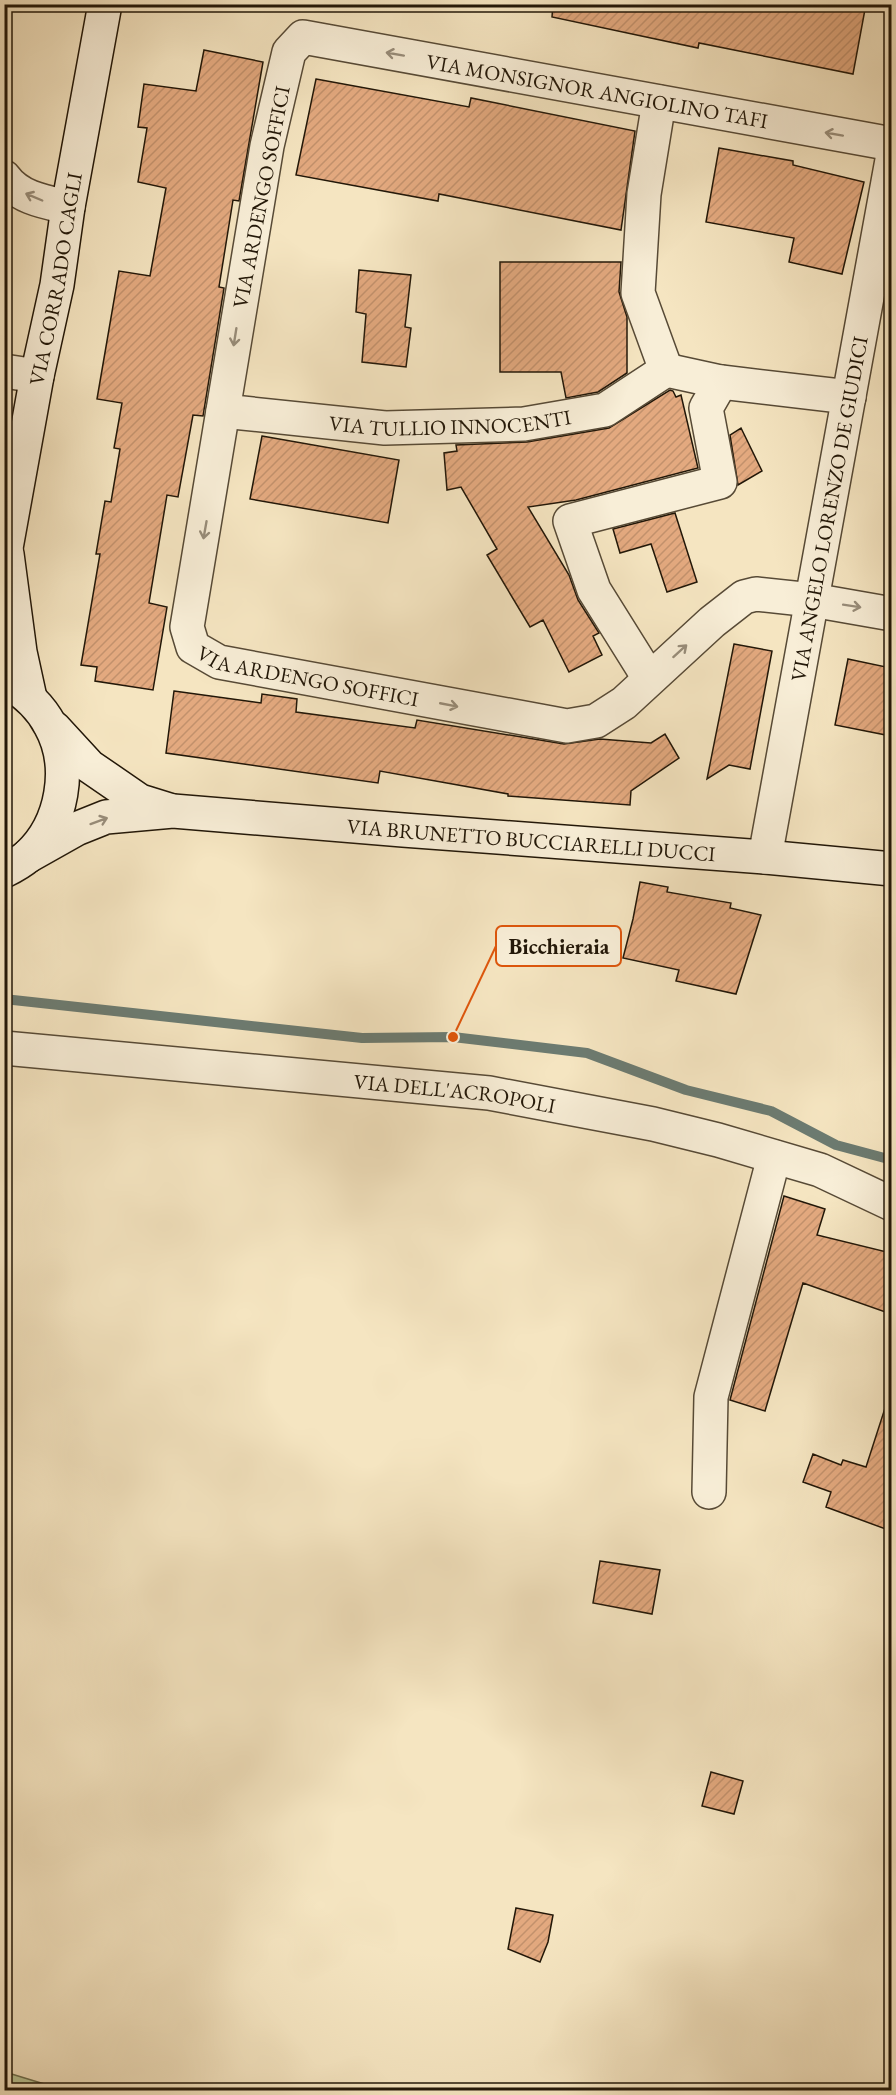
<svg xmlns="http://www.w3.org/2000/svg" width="896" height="2095" font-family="'EB Garamond',serif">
<defs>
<pattern id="building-hatch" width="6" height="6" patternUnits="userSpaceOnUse" patternTransform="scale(1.5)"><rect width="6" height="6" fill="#e3a97f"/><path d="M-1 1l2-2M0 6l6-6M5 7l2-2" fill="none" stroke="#c2916c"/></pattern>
</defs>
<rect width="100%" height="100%" fill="#f5e5c1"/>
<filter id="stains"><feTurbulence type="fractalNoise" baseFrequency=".00333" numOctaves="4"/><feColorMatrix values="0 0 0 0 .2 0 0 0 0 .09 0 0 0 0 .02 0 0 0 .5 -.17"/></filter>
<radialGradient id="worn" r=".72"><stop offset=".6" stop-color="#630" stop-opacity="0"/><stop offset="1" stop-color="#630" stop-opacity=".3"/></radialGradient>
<path fill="#b8c595" stroke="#6d6e4e" stroke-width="1.5" d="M5 2072 64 2090H5Z"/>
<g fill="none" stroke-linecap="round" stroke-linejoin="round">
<path stroke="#6c7b71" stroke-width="10" d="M4 999 362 1038 453 1037 587 1053 686 1090 771 1111 836 1145 892 1160"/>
</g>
<path fill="url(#building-hatch)" stroke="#221708" stroke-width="1.5" d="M553 4H866L853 74 699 43 698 48 552 17Z
M204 50 263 62 239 201 233 200 219 287 224 288 203 416 193 415 178 497 167 495 149 603 167 607 153 690 95 681 97 667 81 665 100 554H96L105 501 111 502 120 449 114 448 122 403 97 399 119 271 150 276 166 188 138 182 147 128 138 127 144 84 196 91Z
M316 79 469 107 471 98 635 131 621 230 439 194 438 201 296 175Z
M719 148 793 161V165L864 182 842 274 789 262 794 238 706 222Z
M500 262H621L619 292 627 317V373L598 392 566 398 561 372H500Z
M359 270 411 275 405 327 411 328 406 367 362 362 366 314 356 312Z
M670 390 673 391 676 397 681 395 698 468 576 500 528 507 569 575 578 600 599 633 593 636 602 655 569 672 543 620 530 627 487 555 497 549 461 487 447 490 444 453 457 451 456 445 527 442 609 428Z
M741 428 762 471 738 485 730 435Z
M262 436 399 460 388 523 250 499Z
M675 513 697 582 667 592 651 544 620 553 613 529Z
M734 644 772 651 750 769 729 765 707 779Z
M848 659 891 668V736L835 725Z
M174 691 261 703 262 694 297 699 296 712 415 728 417 720 564 744 600 739 651 743 665 734 679 758 631 791 630 805 508 796V794L380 771 378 783 166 753Z
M640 882 668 887 667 892 731 903 730 908 761 915 736 994 676 981 679 970 623 958 633 919Z
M784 1196 825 1209 817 1235 891 1253V1314L803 1283 765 1411 730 1400Z
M886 1405 891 1406V1531L826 1507 831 1492 803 1482 813 1454 841 1465 843 1460 866 1467Z
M600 1561 660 1570 652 1614 593 1603Z
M711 1772 743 1781 734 1814 702 1806Z
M516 1908 553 1915 548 1942 540 1962 508 1949Z"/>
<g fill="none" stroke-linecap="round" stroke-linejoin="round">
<g stroke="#574a36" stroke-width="36">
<g id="minor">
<path id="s1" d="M892 144 303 37 289 52 267 146 187 627 193 647 219 662 567 726 596 721 624 703 712 622 744 597 756 594 812 600 892 614"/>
<path d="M4 177C19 198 45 202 68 207"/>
<path d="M666 370 721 382 849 397"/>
<path d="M4 371 37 376"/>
<path id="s2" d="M223 411 385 428 524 424 605 410 666 370 638 293 644 194 659 102"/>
<path d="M649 678 594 590 570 521 720 482 706 408 721 382"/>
<path id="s3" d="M765 857 892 160"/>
<path id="s4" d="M4 1048 489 1093 653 1124 718 1140 820 1170 892 1204"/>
<path d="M709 1492 711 1397 774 1157"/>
</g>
</g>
<g stroke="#221708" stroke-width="36">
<g id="secondary">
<path d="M7 554 20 652 30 698"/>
<path id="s5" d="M4 559 37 376 57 285 68 207 105 4"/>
<path d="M4 680C23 691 40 706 50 725 73 766 63 824 28 856 21 862 12 867 4 871"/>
<path d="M54 728 89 766 140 801 169 810"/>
<path id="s6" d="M28 856 76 829 106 817 173 811 403 830 765 857 892 869"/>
</g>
</g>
<use href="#minor" stroke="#f8eed7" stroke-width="33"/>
<use href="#secondary" stroke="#f8eed7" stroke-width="33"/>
</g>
<defs><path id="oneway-shaft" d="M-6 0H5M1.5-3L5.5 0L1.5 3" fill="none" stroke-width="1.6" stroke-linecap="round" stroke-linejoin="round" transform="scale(1.5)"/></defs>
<g stroke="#988d7a">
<use href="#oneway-shaft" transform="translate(395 54) rotate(-170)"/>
<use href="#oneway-shaft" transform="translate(834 134) rotate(-170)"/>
<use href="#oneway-shaft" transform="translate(34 197) rotate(-157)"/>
<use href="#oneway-shaft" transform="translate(235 337) rotate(99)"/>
<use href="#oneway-shaft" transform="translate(205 530) rotate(100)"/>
<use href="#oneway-shaft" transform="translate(852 606) rotate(9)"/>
<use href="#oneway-shaft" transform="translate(680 651) rotate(-42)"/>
<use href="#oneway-shaft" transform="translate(449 705) rotate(11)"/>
<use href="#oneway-shaft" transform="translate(99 821) rotate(-20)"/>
</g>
<g text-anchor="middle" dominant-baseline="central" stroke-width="5" stroke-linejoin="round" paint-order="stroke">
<g font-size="21" fill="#221708" stroke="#f8eed7">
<text transform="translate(597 91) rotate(10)">VIA MONSIGNOR ANGIOLINO TAFI</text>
<text transform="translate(261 197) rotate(-79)">VIA ARDENGO SOFFICI</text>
<text stroke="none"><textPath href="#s5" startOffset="285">VIA CORRADO CAGLI</textPath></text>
<text stroke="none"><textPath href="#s2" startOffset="228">VIA TULLIO INNOCENTI</textPath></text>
<text stroke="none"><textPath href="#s3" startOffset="354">VIA ANGELO LORENZO DE GIUDICI</textPath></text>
<text stroke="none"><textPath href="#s1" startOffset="1344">VIA ARDENGO SOFFICI</textPath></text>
<text stroke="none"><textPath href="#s6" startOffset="514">VIA BRUNETTO BUCCIARELLI DUCCI</textPath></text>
<text stroke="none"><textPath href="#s4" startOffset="453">VIA DELL'ACROPOLI</textPath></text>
</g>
</g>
<path fill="none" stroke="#de560c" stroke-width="2" d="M453 1037L496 946"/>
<circle fill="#de560c" stroke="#f8eed7" stroke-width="2" cx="453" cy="1037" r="6"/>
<rect fill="#f8eed7" stroke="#de560c" stroke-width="2" x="496" y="926" width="125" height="40" rx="6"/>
<g font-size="22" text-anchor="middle" font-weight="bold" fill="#221708">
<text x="559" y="954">Bicchieraia</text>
</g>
<rect width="896" height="2095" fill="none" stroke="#f5e5c1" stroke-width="24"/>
<rect x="6" y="6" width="884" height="2083" fill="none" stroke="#221708" stroke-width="3"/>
<rect x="12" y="12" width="872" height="2071" fill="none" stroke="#221708" stroke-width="1.5"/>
<rect width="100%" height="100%" filter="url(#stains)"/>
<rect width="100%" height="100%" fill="url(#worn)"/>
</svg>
